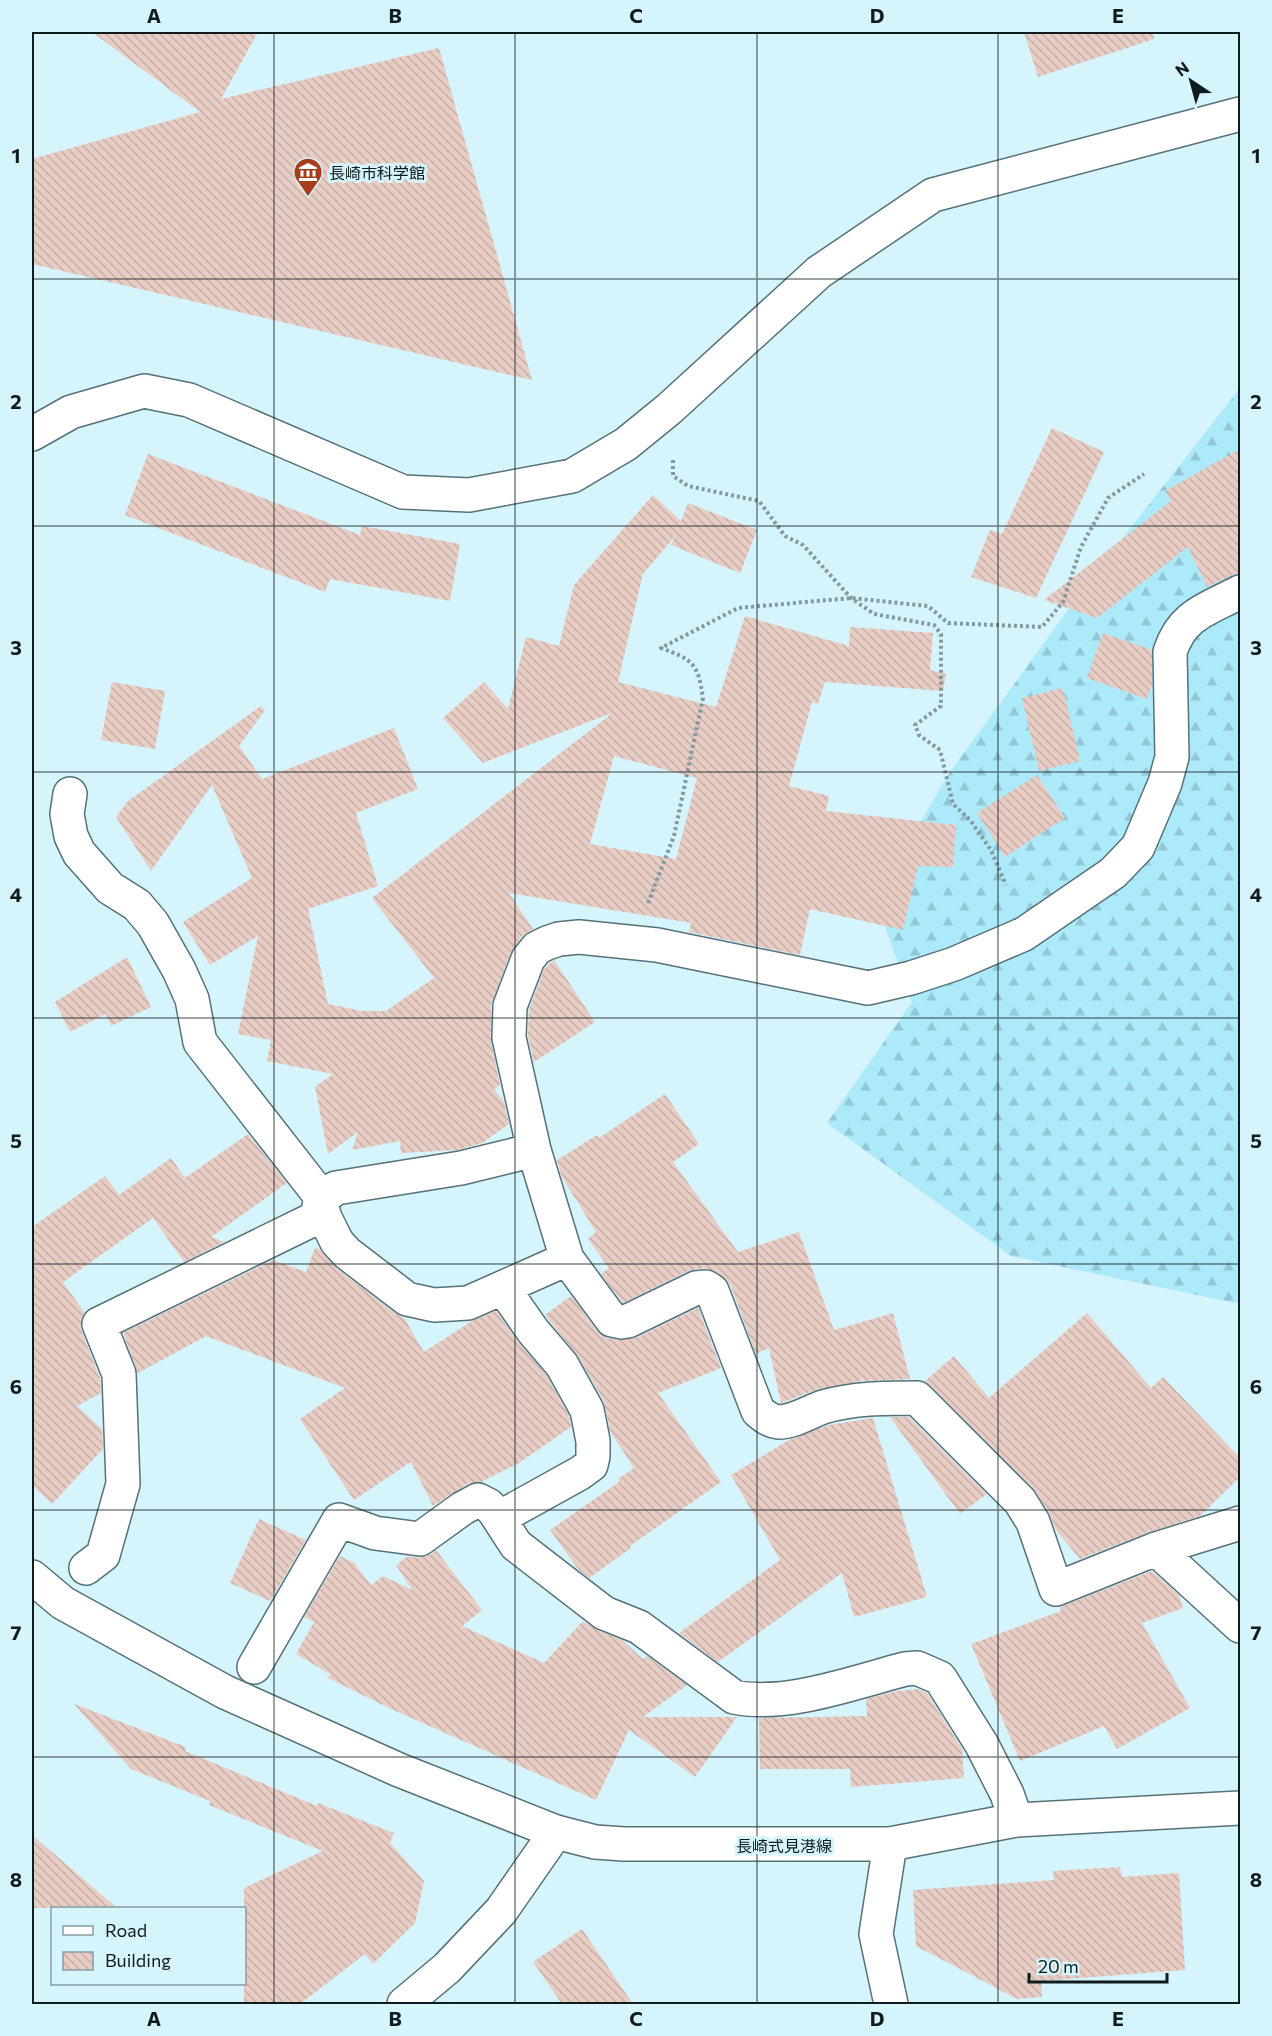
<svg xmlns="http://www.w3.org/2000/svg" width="1272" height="2036" font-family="Commissioner,'Noto Sans JP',sans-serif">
<defs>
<pattern id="forest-firs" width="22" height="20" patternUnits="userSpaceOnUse" patternTransform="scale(1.5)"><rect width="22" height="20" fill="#ace9f9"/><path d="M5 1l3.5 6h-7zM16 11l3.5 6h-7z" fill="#93c7d5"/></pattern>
<pattern id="building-back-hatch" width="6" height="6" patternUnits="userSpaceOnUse" patternTransform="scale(1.5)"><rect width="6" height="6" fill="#e8cdc4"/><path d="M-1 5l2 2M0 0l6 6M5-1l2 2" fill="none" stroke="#c6afa8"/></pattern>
</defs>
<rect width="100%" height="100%" fill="#d6f4fc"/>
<path fill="url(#forest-firs)" d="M1240 388V1302L1235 1303 1011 1256 827 1123 912 1002 875 899 950 772 1090 580Z"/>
<path fill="url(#building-back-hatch)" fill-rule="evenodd" d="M92 32H258L221 99 439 48 532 380 32 264V159L200 112Z
M1024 32H1153L1154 39 1038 77Z
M1052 428 1104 452 1036 598 971 577 990 530 1002 534Z
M1240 449V573L1232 575 1207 587 1188 547 1097 618 1044 600 1171 501 1165 491Z
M148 454 360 535 362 526 460 544 450 601 330 579 325 592 125 515Z
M653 495 681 521 688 503 757 530 740 573 671 545 675 536 643 574 618 682 716 707 745 616 849 646 850 627 933 633 930 670 946 674 943 691 825 682 818 704 812 702 789 786 829 796 826 811 956 825 953 867 918 866 903 930 810 909 800 955 689 932 691 923 509 893 533 929 522 936 511 952 491 1005V1042L500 1085 494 1089 504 1102 509 1124 482 1143 457 1150 401 1153 400 1141 352 1150 358 1132 328 1154 315 1087 333 1074 267 1061 271 1040 238 1034 258 936 210 965 183 922 252 878 212 785 151 871 116 817 128 801 261 706 265 710 239 746 262 779 394 728 418 789 356 813 378 886 308 909 328 1004 362 1011H386L434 978 372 898 610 715 609 714 483 763 443 718 484 682 508 709 526 637 559 646 574 585ZM614 756 697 778 676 859 590 844Z
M1103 633 1152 650V685L1147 699 1087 678Z
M112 682 165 691 155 749 101 740Z
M1063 688 1080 761 1039 771 1022 698Z
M1037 775 1065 818 1005 857 977 813Z
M127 957 151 1007 111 1026 106 1014 70 1032 55 1002Z
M554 960 595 1022 534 1062 528 1036 529 1010 544 969Z
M665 1094 699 1144 673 1162 738 1252 799 1232 834 1330 893 1313 910 1379 864 1381 861 1377 862 1381 818 1389 781 1403 769 1348 756 1354 730 1284 716 1271 704 1268 688 1271 623 1303 601 1274 609 1268 588 1239 596 1232 562 1177 557 1160 597 1135 599 1138Z
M248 1134 287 1183 211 1237 224 1242 184 1262 153 1218 63 1282 84 1312 81 1321V1330L100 1378 101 1393 77 1406 102 1429 103 1449 52 1504 32 1485V1227L105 1176 119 1195 171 1158 185 1178Z
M315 1248 320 1249 336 1268 396 1314 404 1318 424 1352 472 1321 496 1311 519 1343 547 1376 569 1416 571 1427 519 1463 481 1482 469 1483 433 1506 411 1462 354 1500 300 1419 345 1388 206 1336 138 1373 123 1333 273 1260 306 1272Z
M571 1296 597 1331 607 1338 617 1340 636 1338 698 1308 721 1368 658 1393 721 1482 630 1546 631 1548 589 1578 578 1569 550 1530 619 1482 618 1479 634 1468 610 1431 604 1401 578 1356 545 1315Z
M1087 1313 1151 1388 1163 1377 1240 1458V1477L1200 1516 1149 1532 1080 1559 1056 1530 1049 1512 1033 1488 925 1381 954 1356 989 1398Z
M890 1417H909L987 1494 960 1514Z
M873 1418 927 1597 854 1617 842 1573 718 1662 679 1633 780 1560 731 1475 789 1440 829 1425Z
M259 1519 306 1540 270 1601 230 1583Z
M436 1550 482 1610 462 1626 544 1663 583 1621 597 1630 622 1640 643 1659 647 1656 687 1685 643 1717H737L695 1777 629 1730 596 1800 389 1708 328 1678 330 1674 296 1654 314 1622 304 1617 340 1556 354 1563 371 1585 383 1576 412 1590 396 1565 408 1556 418 1558 430 1555Z
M1152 1571 1179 1595 1183 1608 1142 1623 1190 1708 1117 1749 1104 1726 1020 1761 971 1644 1061 1611 1060 1607Z
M918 1689 927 1693 962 1749 964 1778 851 1787 850 1769H760L759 1718 867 1716 866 1699 897 1691Z
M74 1704 186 1747 185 1751 317 1806 318 1803 394 1833 390 1843 424 1881 415 1923 373 1964 365 1954 300 2004H244V1888L323 1851 209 1805 210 1801 131 1769Z
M32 1835 117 1908H32Z
M1120 1867 1122 1877 1179 1873 1185 1970 1041 1981 1042 1997 1017 1999 916 1946 913 1890 1054 1880 1053 1871Z
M582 1929 633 2004H562L533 1962Z"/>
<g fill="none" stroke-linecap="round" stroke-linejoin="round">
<g stroke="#567178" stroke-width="36">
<path id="minor" d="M32 434 71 412 144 391 189 400 403 492 469 495 572 476 626 444 669 409 819 272 933 195 1240 114
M1240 592C1208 609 1182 614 1170 652L1172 757 1165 783 1138 847 1113 873 1024 934 954 964 911 978 868 988 657 945 579 937 559 939 547 943 537 948 528 959 510 1006 509 1038 534 1150 567 1259 612 1320 621 1322 628 1321 696 1288 706 1287 712 1291 758 1411C765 1417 770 1421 778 1422 794 1422 809 1412 823 1407 853 1398 886 1398 917 1398L1020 1501 1033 1522 1056 1589 1156 1549 1240 1523
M70 794 67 814 71 836 79 853 110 888 137 905 153 924 179 970 192 999 200 1042 322 1198
M534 1150 461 1168 336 1188 322 1198 319 1206 337 1242 347 1253 407 1299 434 1305 468 1303 567 1259
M499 1518 580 1473 591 1465 593 1456V1441L587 1410 562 1365 533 1331 503 1288
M1156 1549 1240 1626
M86 1568 103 1555 123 1484 119 1374 99 1324 324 1214
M32 1577 63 1603 225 1692 399 1770 556 1832
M254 1667 339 1520 375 1533 420 1539 463 1508 478 1500 488 1505 494 1511 516 1545 604 1613 639 1627 734 1697C785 1708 855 1682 905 1669L917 1668 940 1678 982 1745 1007 1794 1016 1820
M890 1844 876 1934 891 2004"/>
</g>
<g stroke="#567178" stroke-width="36">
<path id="major" d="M404 2004 447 1968 501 1911 556 1832 595 1842 624 1844H890L1016 1820 1240 1808"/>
</g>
<path stroke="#83999f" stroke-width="4" stroke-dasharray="3 3" stroke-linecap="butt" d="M673 460V476L688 486 759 501 785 536 803 545 851 598 874 614 934 625 941 634V706L915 725 919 735 940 750 953 804 970 820 991 850 1006 885
M648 903 674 836 703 698C698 663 693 660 661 648L738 608 851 598 928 606 948 623 1042 627 1063 602 1081 547 1108 498 1144 474"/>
<use href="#minor" stroke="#fff" stroke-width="33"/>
<use href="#major" stroke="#fff" stroke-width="33"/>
</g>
<path fill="none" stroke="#101b1e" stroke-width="1.5" stroke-opacity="0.55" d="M274 32V2004M515 32V2004M757 32V2004M998 32V2004M32 279H1240M32 526H1240M32 772H1240M32 1018H1240M32 1264H1240M32 1510H1240M32 1757H1240"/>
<defs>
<g id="museum-pin" transform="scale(1.5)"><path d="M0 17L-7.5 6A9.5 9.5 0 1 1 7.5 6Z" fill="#a63e1c" stroke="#d6f4fc"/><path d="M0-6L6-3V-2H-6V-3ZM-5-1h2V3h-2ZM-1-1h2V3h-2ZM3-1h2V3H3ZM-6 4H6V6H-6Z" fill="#fff"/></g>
</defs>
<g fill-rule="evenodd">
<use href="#museum-pin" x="308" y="172"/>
</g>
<g text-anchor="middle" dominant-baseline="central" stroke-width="6" stroke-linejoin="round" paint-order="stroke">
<g font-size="16" fill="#101b1e" stroke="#d6f4fc" text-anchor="start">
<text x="329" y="172">長崎市科学館</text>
</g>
<g font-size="16" fill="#101b1e" stroke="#d6f4fc">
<text x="784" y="1845">長崎式見港線</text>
</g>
</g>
<rect width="1272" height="2036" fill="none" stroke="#d6f4fc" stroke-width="66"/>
<rect x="51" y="1907" width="195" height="78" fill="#d6f4fc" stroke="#879da3" stroke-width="1.5"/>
<rect x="63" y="1926" width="30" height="9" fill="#ffffff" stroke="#879da3" stroke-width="1.5"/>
<text x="105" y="1937" font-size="18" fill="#101b1e">Road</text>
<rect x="63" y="1952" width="30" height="18" fill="url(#building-back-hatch)" stroke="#879da3" stroke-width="1.5"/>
<text x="105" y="1967" font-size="18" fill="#101b1e">Building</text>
<g transform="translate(1191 81) rotate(324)" stroke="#d6f4fc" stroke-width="4.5" paint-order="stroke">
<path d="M0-4.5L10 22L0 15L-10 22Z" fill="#101b1e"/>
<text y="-9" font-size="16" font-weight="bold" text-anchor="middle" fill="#101b1e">N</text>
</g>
<path d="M1029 1973v9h138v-9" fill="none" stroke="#101b1e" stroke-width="3"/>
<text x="1038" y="1973" font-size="18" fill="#101b1e" stroke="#d6f4fc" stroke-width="4.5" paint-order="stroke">20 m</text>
<rect x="33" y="33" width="1206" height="1970" fill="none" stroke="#101b1e" stroke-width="2"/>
<g font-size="20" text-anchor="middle" font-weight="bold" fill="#101b1e">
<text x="154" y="23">A</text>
<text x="395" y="23">B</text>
<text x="636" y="23">C</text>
<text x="877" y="23">D</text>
<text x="1118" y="23">E</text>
<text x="16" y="163">1</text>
<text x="1256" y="163">1</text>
<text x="16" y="409">2</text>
<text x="1256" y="409">2</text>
<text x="16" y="655">3</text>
<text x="1256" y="655">3</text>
<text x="16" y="902">4</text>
<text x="1256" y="902">4</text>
<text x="16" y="1148">5</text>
<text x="1256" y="1148">5</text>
<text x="16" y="1394">6</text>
<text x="1256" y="1394">6</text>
<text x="16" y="1640">7</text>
<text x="1256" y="1640">7</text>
<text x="16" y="1887">8</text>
<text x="1256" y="1887">8</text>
<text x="154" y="2026">A</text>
<text x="395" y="2026">B</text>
<text x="636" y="2026">C</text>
<text x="877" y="2026">D</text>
<text x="1118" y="2026">E</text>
</g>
</svg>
